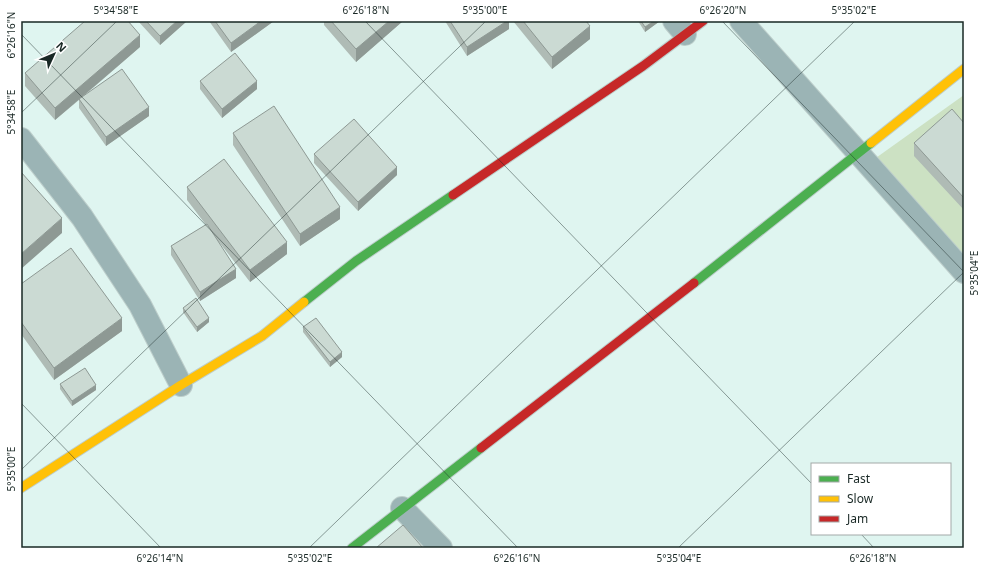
<svg xmlns="http://www.w3.org/2000/svg" width="985" height="569" font-family="'Noto Sans',sans-serif">
<rect width="100%" height="100%" fill="#dff5f0"/>
<path fill="#cce1c3" d="M964 95V273L866 165Z"/>
<g fill="none" stroke-linecap="round" stroke-linejoin="round">
<g stroke="#bdcecb" stroke-width="24">
<path id="street" d="M674 21 685 34
M741 21 964 272
M21 139 82 217 140 305 181 385
M402 508 441 548"/>
</g>
<g stroke="#bdcecb" stroke-width="11">
<path id="fast" d="M694 283 871 143
M304 302 356 261 453 195
M352 548 481 448"/>
</g>
<g stroke="#bdcecb" stroke-width="11">
<path id="slow" d="M871 143 964 69
M21 488 181 385 262 336 304 302"/>
</g>
<g stroke="#bdcecb" stroke-width="11">
<path id="jam" d="M453 195 643 66 703 21
M481 448 694 283"/>
</g>
<use href="#street" stroke="#9bb4b5" stroke-width="22"/>
<use href="#fast" stroke="#4caf50" stroke-width="9"/>
<use href="#slow" stroke="#ffc107" stroke-width="9"/>
<use href="#jam" stroke="#c62828" stroke-width="9"/>
</g>
<path fill="#afbbb5" d="M138 21H187L160 45Z
M209 21H274L231 52Z
M324 21H403L356 62 324 25Z
M445 21H509V29L467 56Z
M513 21H586L590 39 552 69Z
M638 21H660L645 32Z
M140 47 86 94 149 116 106 146 79 108V100L55 120 25 86V73Z
M200 81 257 89 222 118 200 89Z
M964 123V210L914 156V143Z
M233 133 340 219 300 246 233 145Z
M314 154 397 175 358 211 314 163Z
M187 187 287 254 250 282 219 242 236 278 200 301 171 255V246L206 225 187 200Z
M21 284 122 331 54 380 21 334Z
M183 308 209 322 197 332 183 312Z
M303 327 342 357 330 367 303 332Z
M60 384 96 390 72 406 60 389Z"/>
<path fill="#8e9994" d="M177 21H187L160 45V36Z
M261 21H274L231 52V43Z
M389 21H403L356 62V49Z
M507 21H509V29L467 56V47Z
M654 21H660L645 32V27Z
M590 26V39L552 69V57Z
M140 35V47L55 120V108Z
M257 81V89L222 118V109Z
M149 107V116L106 146V137Z
M397 167V175L358 211V202Z
M340 207V219L300 246V234Z
M62 218V233L21 269V254Z
M287 242V254L250 282V270Z
M236 269V278L200 301V292Z
M122 318V331L54 380V368Z
M209 318V322L197 332V327Z
M342 352V357L330 367V362Z
M96 385V390L72 406V401Z"/>
<path fill="#cbdad3" stroke="#8e9994" d="M85 21H128L140 35 55 108 25 73Z
M146 21H177L160 36Z
M215 21H261L231 43Z
M331 21H389L356 49Z
M450 21H507L467 47Z
M523 21H586L590 26 552 57Z
M641 21H654L645 27Z
M235 53 257 81 222 109 200 81Z
M122 69 149 107 106 137 79 99Z
M274 106 340 207 300 234 233 133Z
M952 109 964 123V198L914 143Z
M354 119 397 167 358 202 314 154Z
M224 159 287 242 250 270 187 187Z
M21 172 62 218 21 254Z
M207 224 236 269 200 292 171 246Z
M71 248 122 318 54 368 21 322V284Z
M196 298 209 318 197 327 183 308Z
M316 318 342 352 330 362 303 327Z
M85 368 96 385 72 401 60 384Z
M403 525 423 548H376Z"/>
<path fill="none" stroke="#192825" stroke-width="1" stroke-opacity="0.45" d="M365 21 812 484M722 21 964 272M21 34 518 548M21 113 117 21M21 403 161 548M21 470 486 21M861 534 874 548M309 548 855 21M678 548 964 272"/>
<rect width="985" height="569" fill="none" stroke="#ffffff" stroke-width="44"/>
<rect x="811" y="463" width="140" height="72" fill="#ffffff" stroke="#a3a9a8"/>
<rect x="819" y="476" width="20" height="6" fill="#4caf50" stroke="#a3a9a8"/>
<text x="847" y="483" font-size="12" fill="#192825">Fast</text>
<rect x="819" y="496" width="20" height="6" fill="#ffc107" stroke="#a3a9a8"/>
<text x="847" y="503" font-size="12" fill="#192825">Slow</text>
<rect x="819" y="516" width="20" height="6" fill="#c62828" stroke="#a3a9a8"/>
<text x="847" y="523" font-size="12" fill="#192825">Jam</text>
<g transform="translate(54 54) rotate(46)" stroke="#ffffff" stroke-width="3" paint-order="stroke">
<path d="M0-3L7 15L0 10L-7 15Z" fill="#192825"/>
<text y="-6" font-size="11" font-weight="bold" text-anchor="middle" fill="#192825">N</text>
</g>
<rect x="22" y="22" width="941" height="525" fill="none" stroke="#192825" stroke-width="1.5"/>
<g font-size="10" text-anchor="middle" fill="#192825">
<text x="116" y="14">5°34'58"E</text>
<text x="366" y="14">6°26'18"N</text>
<text x="485" y="14">5°35'00"E</text>
<text x="723" y="14">6°26'20"N</text>
<text x="854" y="14">5°35'02"E</text>
<text transform="translate(11 35) rotate(-90)" y="4">6°26'16"N</text>
<text transform="translate(11 112) rotate(-90)" y="4">5°34'58"E</text>
<text transform="translate(974 273) rotate(-90)" y="4">5°35'04"E</text>
<text transform="translate(11 469) rotate(-90)" y="4">5°35'00"E</text>
<text x="160" y="562">6°26'14"N</text>
<text x="310" y="562">5°35'02"E</text>
<text x="517" y="562">6°26'16"N</text>
<text x="679" y="562">5°35'04"E</text>
<text x="873" y="562">6°26'18"N</text>
</g>
</svg>
